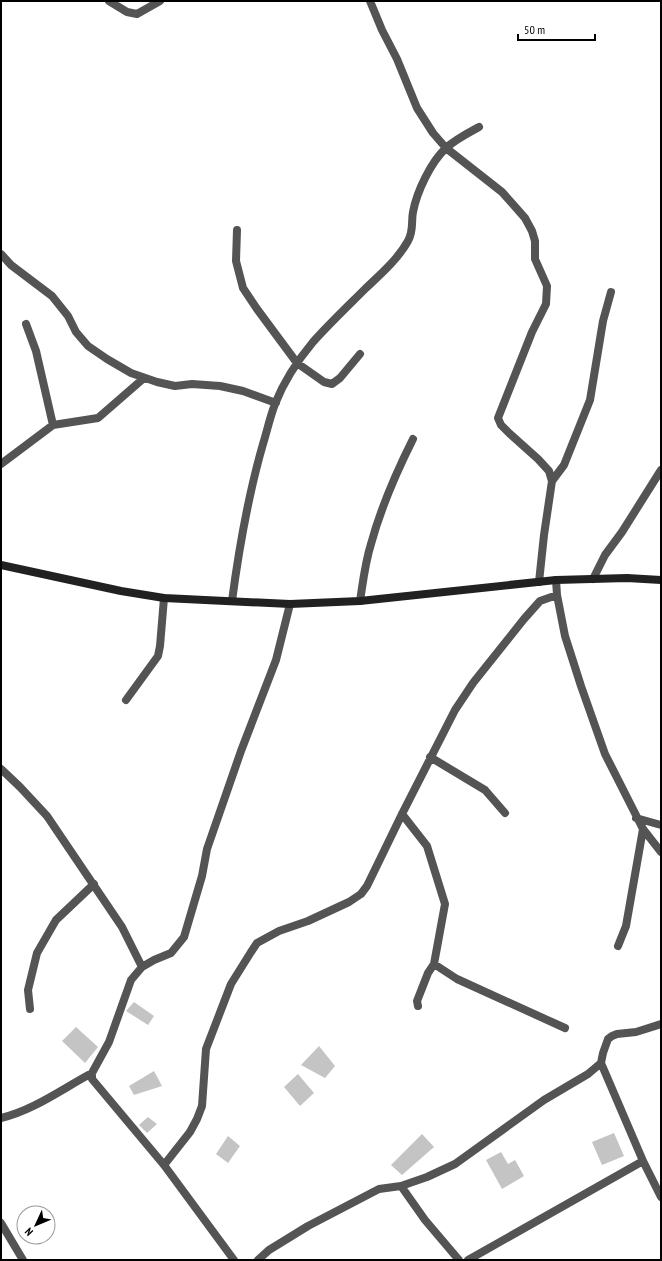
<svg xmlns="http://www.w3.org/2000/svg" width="662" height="1261" font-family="'PT Sans Narrow',sans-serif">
<rect width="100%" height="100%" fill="#fff"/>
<path fill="#c4c4c4" d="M134 1002 154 1016 148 1025 126 1011Z
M76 1027 98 1047 85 1063 62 1041Z
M319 1046 335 1066 325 1078 301 1065Z
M154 1071 162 1086 134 1095 129 1086Z
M298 1074 314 1093 300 1106 284 1087Z
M148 1117 157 1124 147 1133 139 1125Z
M614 1133 624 1156 602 1165 592 1142Z
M422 1134 434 1147 402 1175 391 1165Z
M228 1136 240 1146 228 1163 216 1154Z
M501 1152 508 1164 515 1160 524 1176 502 1189 486 1160Z"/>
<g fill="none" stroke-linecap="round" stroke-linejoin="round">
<path stroke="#545454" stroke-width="8" d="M109 1 127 12 137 14 160 1
M370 1 382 30 397 59 417 108 433 133 446 148 502 192 525 218 532 231 535 241V259L547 286 546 304 532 332 498 418 501 425 509 433 538 459 549 471 552 481 544 535 539 582
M237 230 236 261 243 288 257 309 297 363 324 382 332 384 340 378 360 354
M1 254 11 265 52 296 68 316 76 332 88 346 107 359 131 373 157 382 175 386 192 384 220 386 243 391 276 403
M26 324 36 351 53 425 98 418 144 378
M1 464 53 425
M552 481 564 465 590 400 603 321 611 292
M593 579 605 555 622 532 661 470
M556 580 557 595 565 636 581 686 605 754 643 829 661 852
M232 601C239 548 248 496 263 444 267 431 270 417 275 404 284 381 298 360 313 342 330 323 348 306 366 288 381 274 398 259 408 241 414 230 411 222 413 212 417 191 431 162 446 148 456 139 468 133 479 127
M360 601C363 582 365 563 371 544 381 507 396 473 413 439
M126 700 158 656 160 646 164 598
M430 757 485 790 505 813
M1 769 20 787 47 816 122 927 142 967
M402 814 427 846 445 904 434 964 428 973 417 1001 418 1006
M636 818 661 825
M618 946 626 926 643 829
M434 964 457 979 565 1028
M30 1009 28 990 37 953 56 920 94 884
M601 1063 643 1161 661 1197
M1 1118C34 1110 62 1089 92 1073
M164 1165 190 1132 197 1119 202 1106 206 1049 231 984 251 952 257 943 279 931 308 921 349 902 361 894 367 886 402 814 455 710 473 683 524 619 540 601 557 595
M401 1186 425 1220 459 1260
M1 1223 23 1260
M234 1260 164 1165 92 1079V1073L109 1042 131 980 142 967 154 960 171 953 184 937 202 876 207 849 241 751 276 660 290 604
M258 1260 269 1250 308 1226 379 1189 401 1186 427 1177 455 1164 544 1100 588 1074 601 1063 603 1053 608 1039 612 1036 617 1034 636 1032 661 1024
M468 1260 643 1161"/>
<path stroke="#212121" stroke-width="8" d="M1 565 121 591 164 598 290 604 360 601 556 580 627 578 661 580"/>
</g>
<rect width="662" height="1261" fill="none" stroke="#000000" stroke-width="4"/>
<g transform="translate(36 1225) rotate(226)"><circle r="19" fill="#ffffff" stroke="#999999"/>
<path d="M0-3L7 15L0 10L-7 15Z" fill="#000000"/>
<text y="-6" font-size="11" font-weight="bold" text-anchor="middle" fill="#000000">N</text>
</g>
<path d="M518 34v6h77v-6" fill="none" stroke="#000000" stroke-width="2"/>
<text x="524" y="34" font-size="12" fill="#000000" stroke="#ffffff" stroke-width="3" paint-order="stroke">50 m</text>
</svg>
